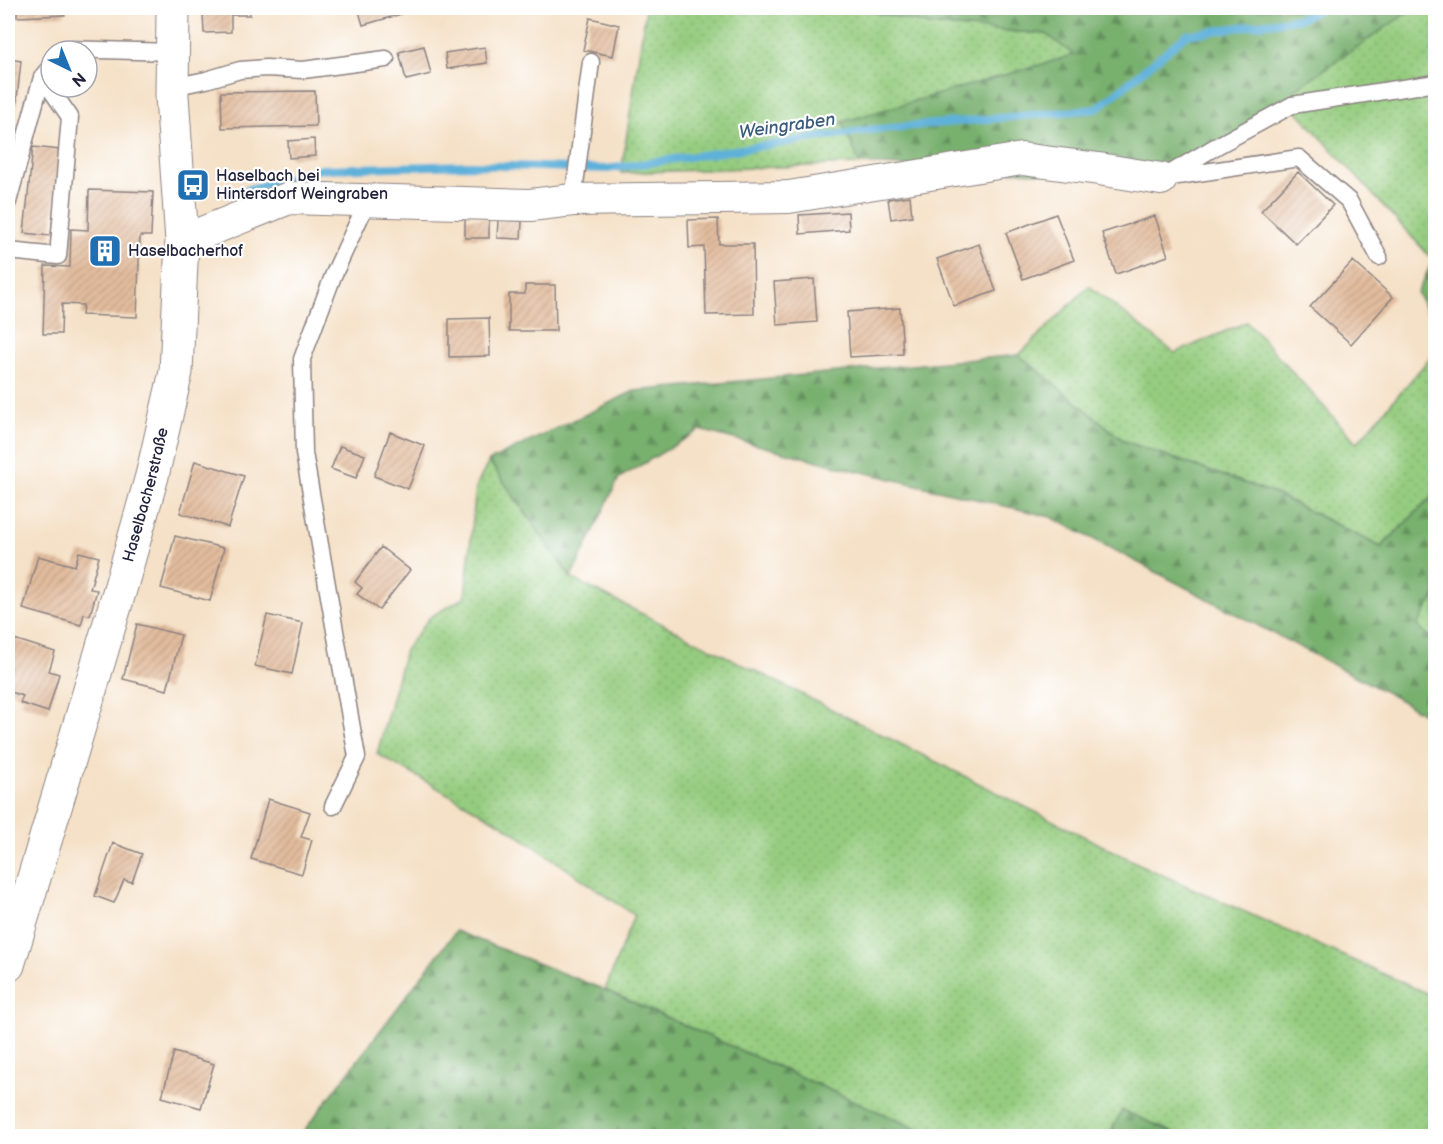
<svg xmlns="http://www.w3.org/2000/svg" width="1443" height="1144" font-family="'Balsamiq Sans',sans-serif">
<defs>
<pattern id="grass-dots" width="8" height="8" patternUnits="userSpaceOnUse" patternTransform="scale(1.5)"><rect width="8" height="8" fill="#95cc7f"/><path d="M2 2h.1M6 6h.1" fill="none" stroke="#80af6f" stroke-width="1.8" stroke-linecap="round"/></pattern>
<pattern id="forest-firs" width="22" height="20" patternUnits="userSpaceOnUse" patternTransform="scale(1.5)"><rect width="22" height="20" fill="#78b06e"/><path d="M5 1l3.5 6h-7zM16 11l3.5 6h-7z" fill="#628f5c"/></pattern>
<pattern id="building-hatch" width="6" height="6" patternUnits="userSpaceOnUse" patternTransform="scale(1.5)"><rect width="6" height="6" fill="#e2bc9d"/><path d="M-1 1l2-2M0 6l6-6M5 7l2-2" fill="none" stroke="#c2a188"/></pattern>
</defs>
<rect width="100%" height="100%" fill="#fff"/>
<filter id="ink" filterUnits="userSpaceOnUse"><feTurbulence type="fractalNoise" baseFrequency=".0167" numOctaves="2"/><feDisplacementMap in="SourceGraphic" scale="12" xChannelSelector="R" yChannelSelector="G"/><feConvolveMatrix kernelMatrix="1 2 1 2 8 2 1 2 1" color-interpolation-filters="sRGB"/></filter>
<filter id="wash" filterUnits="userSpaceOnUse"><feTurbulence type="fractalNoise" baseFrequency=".008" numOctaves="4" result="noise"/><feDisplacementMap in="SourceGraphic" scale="24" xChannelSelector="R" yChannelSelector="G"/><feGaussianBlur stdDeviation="1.35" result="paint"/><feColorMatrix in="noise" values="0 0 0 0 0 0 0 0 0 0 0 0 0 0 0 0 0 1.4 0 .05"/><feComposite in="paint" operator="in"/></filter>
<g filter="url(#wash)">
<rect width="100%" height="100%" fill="#f5e1c7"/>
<path fill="url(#grass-dots)" stroke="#5c775d" stroke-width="1.5" d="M646 8H857L931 25 1046 34 1075 55 843 122 860 164 621 173Z
M1414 8H1435V259L1433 260 1292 106V91Z
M1089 286 1175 353 1247 322 1357 443 1435 352V494L1381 547 1273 493 1124 441 1019 355Z
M489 461 571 578 1147 868 1435 997V1136H1181L1122 1110 1109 1136H933L605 990 634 915 503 825 377 754 405 650 430 617 465 597 476 487Z
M1435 595V640L1416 627Z"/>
<path fill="url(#forest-firs)" stroke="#4d6954" stroke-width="1.5" d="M857 8H1414L1293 91 1292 105 1161 179 860 164 842 122 1074 55 1046 34 931 25Z
M1435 259H1436L1435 328 1417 293 1433 260Z
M1019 355 1124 441 1273 493 1381 547 1435 494V595L1417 626 1435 640V721L1395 697 1051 517 833 465 700 430 619 478 571 578 489 461 634 391Z
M456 931 605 990 933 1136H300Z
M1122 1110 1181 1136H1109Z"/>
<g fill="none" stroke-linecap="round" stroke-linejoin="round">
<path stroke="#5fb1da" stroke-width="8" d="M231 194 321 169 470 165 607 169 869 130 1097 109 1186 35 1302 18 1321 8"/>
</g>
<g id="blocks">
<path fill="url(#building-hatch)" d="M17 8H65V15L17 17Z
M196 8H250V15H231V32L204 33 203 14H196Z
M358 8H404L405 13 363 25Z
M590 18 619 25 613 56 583 50Z
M424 46 431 74 406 80 399 52Z
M485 47 487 63 447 69 445 53Z
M8 59 21 61 10 165 8 164Z
M315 91 316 126 222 128 221 92Z
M314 139 315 156 289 158 288 141Z
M33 147 60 150 51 236 24 233Z
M1298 172 1333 205 1296 244 1261 211Z
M89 190 153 192 151 236H140L137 317 82 315 83 305 62 304 61 334H43L45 266 70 267 71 229 88 230Z
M910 196 912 216 891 219 888 199Z
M848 212 849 230 800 234 799 215Z
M1056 214 1074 260 1023 279 1006 233Z
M1155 216 1168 256 1116 274 1102 233Z
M465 218H489V238H465Z
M718 219 719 244H753L754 314 706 315 704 247 689 248 688 220Z
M498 220 522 221 521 239 497 238Z
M979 244 996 291 954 306 937 259Z
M1353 261 1393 297 1351 344 1310 307Z
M814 279 817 322 777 325 774 282Z
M525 285H555L556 331H509V294H525Z
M900 308 903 354 850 357 847 312Z
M489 318 490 356 449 357V319Z
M390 432 425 446 408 489 374 476Z
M340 446 365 455 356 478 331 469Z
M195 461 244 476 228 527 180 513Z
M175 536 224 548 210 601 161 588Z
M381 547 410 570 379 610 357 594 362 588 355 582Z
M79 552 99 557 90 589 97 590 90 615 84 614 81 625 23 609 38 556 75 566Z
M267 615 303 623 292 674 255 666Z
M137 624 181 635 167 690 123 679Z
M8 637 55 652 49 671 59 674 48 712 20 703 23 696 8 691V677L11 667 8 666Z
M268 799 310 812 301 837 312 840 302 874 251 859Z
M113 843 142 854 132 882 124 880 114 903 95 896Z
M174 1052 214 1064 201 1108 162 1097Z"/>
</g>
</g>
<g filter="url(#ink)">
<use href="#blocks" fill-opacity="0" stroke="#8c8281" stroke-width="1.5"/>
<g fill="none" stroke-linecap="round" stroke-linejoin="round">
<g stroke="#8c8281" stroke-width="19">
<path id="lane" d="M63 51 64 49 173 52
M172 87 206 80 240 70 266 68 303 70 386 59
M1171 177 1299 158 1349 201 1379 257
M1161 179 1215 147 1292 105 1436 83
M573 200 591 62
M8 202 42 77 51 66
M8 251 58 256 70 117 42 77
M333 806 357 757 304 453 302 359 333 276 368 200"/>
</g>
<g stroke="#8c8281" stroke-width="34">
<path id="street" d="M182 241 289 198 530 205 573 200 789 197 1022 159 1099 169 1161 179"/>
</g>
<g stroke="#8c8281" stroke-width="35">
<g id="secondary">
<path id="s1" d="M8 965 121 586 152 476 176 372 182 241 172 96 173 8"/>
</g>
</g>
<use href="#lane" stroke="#fff" stroke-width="16"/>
<use href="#street" stroke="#fff" stroke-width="32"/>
<use href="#secondary" stroke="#fff" stroke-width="33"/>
</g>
</g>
<defs>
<g id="bus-square" transform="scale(1.725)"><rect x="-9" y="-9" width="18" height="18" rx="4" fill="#1f6fb2" stroke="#fff"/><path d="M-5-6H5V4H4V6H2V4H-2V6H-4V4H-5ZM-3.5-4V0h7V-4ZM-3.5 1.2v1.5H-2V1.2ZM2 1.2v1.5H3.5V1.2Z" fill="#fff"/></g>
<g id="building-square" transform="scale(1.725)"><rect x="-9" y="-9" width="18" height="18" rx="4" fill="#1f6fb2" stroke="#fff"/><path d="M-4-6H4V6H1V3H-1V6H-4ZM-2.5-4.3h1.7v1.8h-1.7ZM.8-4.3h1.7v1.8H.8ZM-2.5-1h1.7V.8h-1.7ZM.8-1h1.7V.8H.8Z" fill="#fff"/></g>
</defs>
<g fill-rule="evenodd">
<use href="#bus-square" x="193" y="185"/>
<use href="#building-square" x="105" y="251"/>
</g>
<g text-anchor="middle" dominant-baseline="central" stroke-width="4.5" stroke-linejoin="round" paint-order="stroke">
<g font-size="16" fill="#22223b" stroke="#fff" text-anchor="start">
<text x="216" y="176">Haselbach bei<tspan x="216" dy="18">Hintersdorf Weingraben</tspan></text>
<text x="128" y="251">Haselbacherhof</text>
</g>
<g font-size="16" fill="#22223b" stroke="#fff">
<text stroke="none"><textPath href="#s1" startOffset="490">Haselbacherstraße</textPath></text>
</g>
<g font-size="18" font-style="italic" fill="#3a5b7b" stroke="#fff">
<text transform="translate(787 126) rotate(-8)">Weingraben</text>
</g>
</g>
<rect width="1443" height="1144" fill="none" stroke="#fff" stroke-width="30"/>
<g transform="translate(69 69) rotate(137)"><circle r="28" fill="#ffffff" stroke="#a7a7b1" stroke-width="1.5"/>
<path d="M0-4.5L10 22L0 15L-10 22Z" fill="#1f6fb2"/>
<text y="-9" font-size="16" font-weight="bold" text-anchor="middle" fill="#22223b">N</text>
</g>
</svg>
